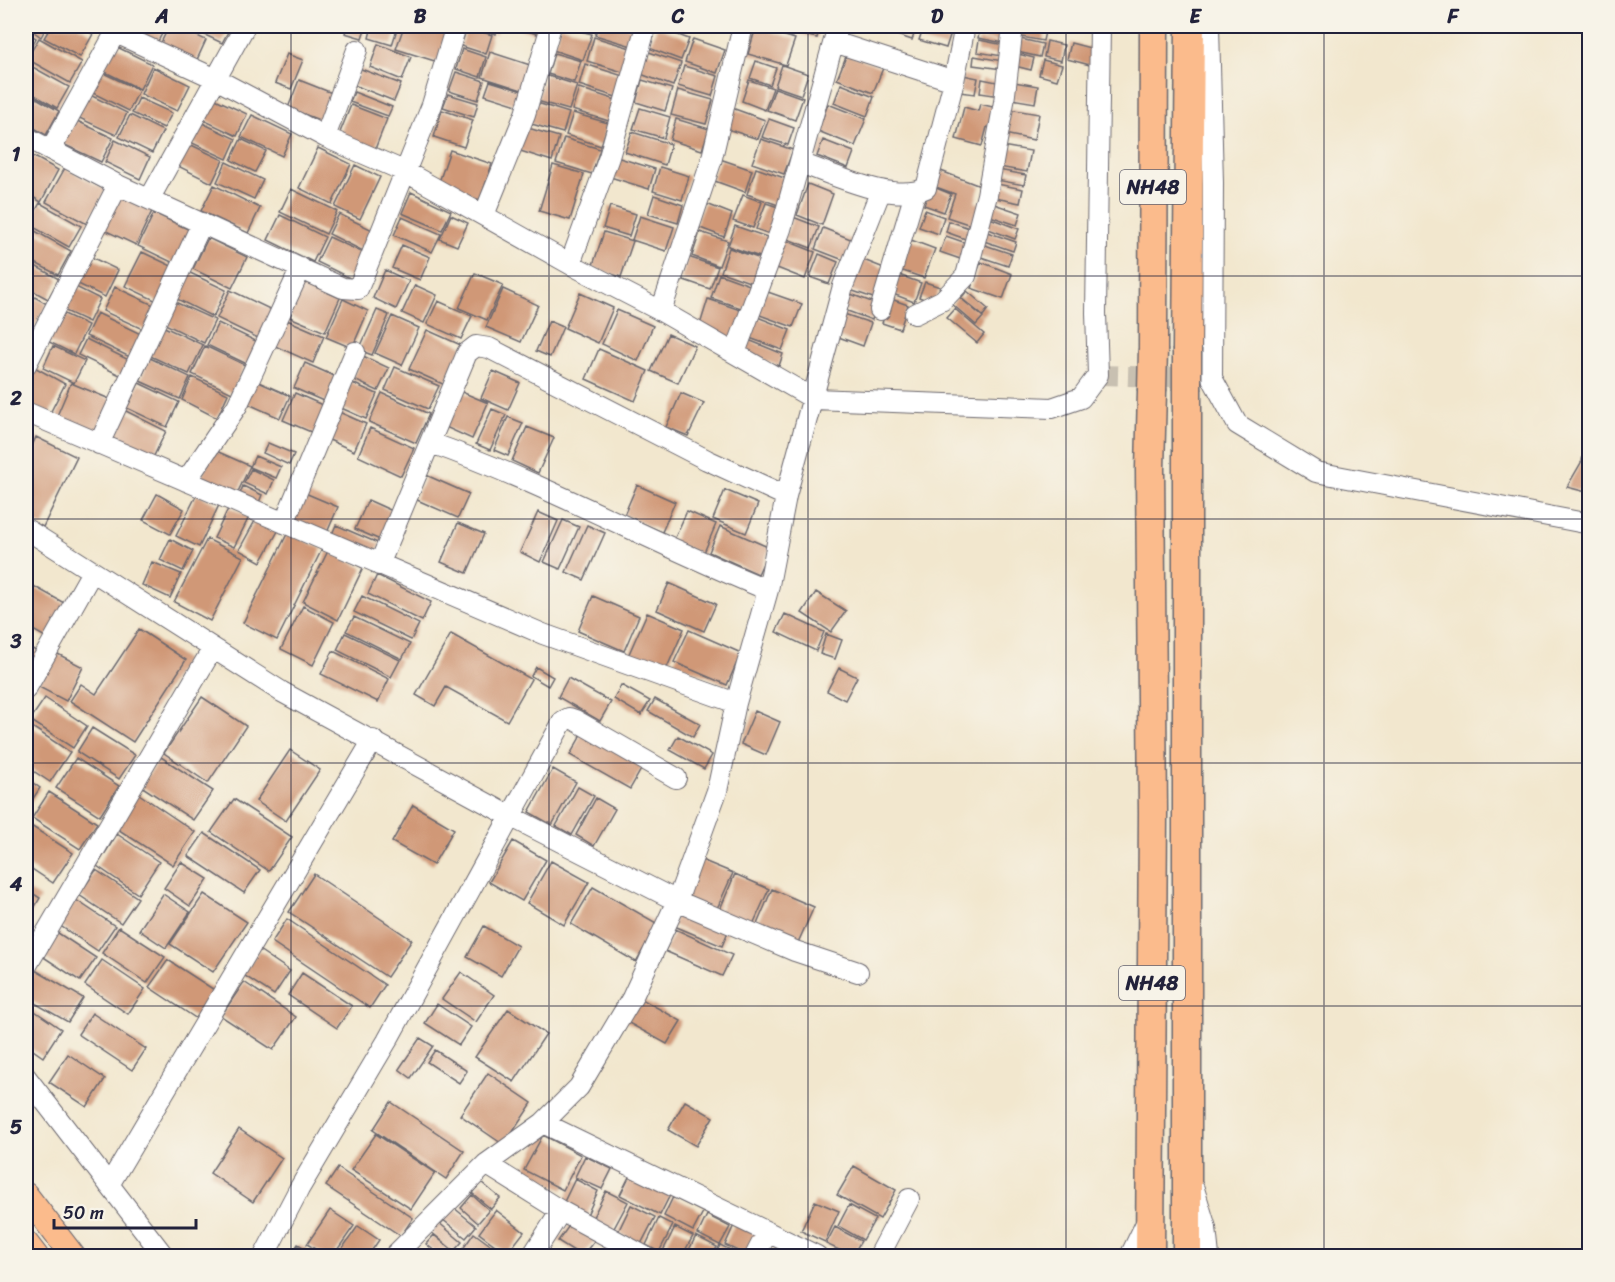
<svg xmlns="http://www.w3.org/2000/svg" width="1615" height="1282" font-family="Sriracha,sans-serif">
<rect width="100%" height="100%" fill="#f7f3e8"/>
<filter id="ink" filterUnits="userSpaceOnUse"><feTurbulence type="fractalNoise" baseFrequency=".0167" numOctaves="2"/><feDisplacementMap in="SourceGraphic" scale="12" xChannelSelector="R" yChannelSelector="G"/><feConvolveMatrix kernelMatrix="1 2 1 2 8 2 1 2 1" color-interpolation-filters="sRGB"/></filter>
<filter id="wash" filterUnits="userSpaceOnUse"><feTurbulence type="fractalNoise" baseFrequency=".008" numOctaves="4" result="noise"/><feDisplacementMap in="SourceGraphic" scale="24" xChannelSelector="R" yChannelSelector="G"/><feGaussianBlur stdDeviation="1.35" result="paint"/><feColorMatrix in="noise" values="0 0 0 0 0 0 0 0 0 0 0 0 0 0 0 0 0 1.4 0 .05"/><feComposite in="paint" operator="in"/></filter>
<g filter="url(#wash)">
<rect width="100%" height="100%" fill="#f2e7ce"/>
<g id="blocks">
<path fill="#d09877" d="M26 26H47L41 37Z
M51 26H78L93 34 80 57 44 38Z
M131 26H166L155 47 127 33Z
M169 26H176L206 40 195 64 159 47Z
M186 26H231L222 43Z
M348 26H366L362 38 345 33Z
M372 26H398L392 45 369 38Z
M404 26H449L438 62 396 49Z
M468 26H498L496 34Z
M510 26H544L541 35Z
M561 26 592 34 583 60 553 50Z
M598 26H624L638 30 632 46 595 35Z
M765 26H790L788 33Z
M793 26H820L817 38 791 32Z
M890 26H917L912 40 888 32Z
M924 26H953L946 48 919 40Z
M1018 26 1046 27 1043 41 1016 36Z
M467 27 492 35 486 54 461 46Z
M657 27 689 39 681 60 649 48Z
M756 27 795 39 786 65 748 54Z
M980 28 1006 32 1004 43 978 38Z
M26 32 36 38 26 57Z
M594 37 634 49 626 73 587 61Z
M39 38 82 62 70 83 27 59Z
M1016 38 1043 44 1040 57 1013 51Z
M693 39 725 50 717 73 685 62Z
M979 40 1004 45 1002 56 977 52Z
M1047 41 1064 45 1061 61 1044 57Z
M1071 43 1094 49 1090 65 1067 59Z
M378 44 411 57 402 80 370 67Z
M115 46 152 64 140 89 103 71Z
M462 49 486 57 480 77 456 69Z
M646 51 681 63 673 86 638 73Z
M490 52 530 65 522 90 482 77Z
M554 53 581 61 574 82 548 74Z
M1014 53 1034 58 1031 70 1011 65Z
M287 54 303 60 291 89 275 83Z
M847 54 883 68 873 93 837 79Z
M974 56 1003 61 1002 69 973 65Z
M1043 60 1062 65 1057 80 1039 75Z
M756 61 776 68 770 85 750 78Z
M585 64 623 76 616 97 579 85Z
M29 65 69 87 57 108 26 90V71Z
M782 65 808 74 801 95 775 86Z
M684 66 718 76 712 96 678 86Z
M153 67 190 85 177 111 141 94Z
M361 69 401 84 394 101 354 85Z
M97 70 139 90 129 111 87 90Z
M456 72 484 81 478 100 449 91Z
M545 75 577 85 569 110 537 101Z
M963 75 978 78 975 94 960 92Z
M982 79 1002 83 1000 96 980 93Z
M299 80 337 95 327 123 288 108Z
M642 80 672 89 665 111 636 102Z
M749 80 773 88 765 110 742 101Z
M490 81 525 92 520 106 485 95Z
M1014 82 1038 86 1035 103 1011 99Z
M841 84 874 97 867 116 834 103Z
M579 88 616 100 609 121 572 110Z
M775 88 803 98 795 120 767 110Z
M678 90 713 100 706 124 671 115Z
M26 92 59 111 46 135 26 123Z
M354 92 392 107 388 116 350 102Z
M86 93 127 113 116 135 75 116Z
M448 94 478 103 474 117 443 107Z
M209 96 247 114 237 136 199 118Z
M139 98 172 113 164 128 132 113Z
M534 102 569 113 563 133 528 123Z
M828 104 866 119 855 146 818 131Z
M980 104 997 108 992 128 987 127 982 146 956 139 964 107 978 111Z
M351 105 387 119 375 149 339 135Z
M640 108 670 117 664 138 633 129Z
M732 108 765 120 758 139 724 128Z
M1009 109 1039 114 1034 140 1004 134Z
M442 110 473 120 464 147 434 137Z
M573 113 608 123 601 146 566 135Z
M130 115 163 131 152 153 119 137Z
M252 115 292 134 282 156 241 137Z
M676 119 709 129 702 150 670 140Z
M769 119 794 128 788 145 762 137Z
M75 120 113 138 101 162 63 144Z
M198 121 236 139 227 159 188 141Z
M521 126 559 137 552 161 514 149Z
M632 132 671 144 665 165 625 152Z
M564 138 600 149 592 174 556 163Z
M241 139 266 151 255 172 231 160Z
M761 139 793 150 784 174 752 163Z
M115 140 150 157 140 179 105 162Z
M823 140 854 152 848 168 817 156Z
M185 142 223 160 212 183 174 164Z
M1002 146 1031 151 1027 172 999 167Z
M318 148 351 164 332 204 299 188Z
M450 150 492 164 480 200 438 185Z
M29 154 58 170 41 202 26 193V161Z
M613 156 655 169 649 189 607 176Z
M720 159 752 170 745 192 712 180Z
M226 162 263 180 254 199 217 182Z
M355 165 380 177 360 219 335 207Z
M553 165 584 174 570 220 539 211Z
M660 167 689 176 682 200 653 191Z
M65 168 106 190 87 224 46 202Z
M756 168 790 180 781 206 747 194Z
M998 170 1026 175 1024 185 996 180Z
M941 171 980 186 975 202 982 204 974 226 947 217 955 194 936 187Z
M808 184 833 194 822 225 797 215Z
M997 184 1023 189 1020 203 995 198Z
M214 185 260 208 248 233 201 211Z
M931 186 951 194 944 212 924 205Z
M291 189 337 211 326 234 280 212Z
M411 192 451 211 442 230 402 213Z
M118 195 152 211 136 245 102 229Z
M654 195 683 205 678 223 648 214Z
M743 195 762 202 753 228 733 221Z
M40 203 81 226 69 247 28 224Z
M704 203 732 214 724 237 695 226Z
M766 203 784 209 775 236 756 229Z
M991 203 1021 213 1017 225 987 215Z
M610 206 636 214 629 236 603 228Z
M925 210 944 217 939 234 919 227Z
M154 213 196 233 180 266 138 246Z
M339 214 379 233 369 254 329 234Z
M280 215 325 237 313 262 268 240Z
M451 215 468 223 457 246 440 239Z
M640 216 674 227 666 251 632 240Z
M402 217 441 234 432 252 394 235Z
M793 217 819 227 811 248 785 238Z
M987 217 1019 229 1015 239 983 227Z
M949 221 975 230 971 241 946 232Z
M26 226 71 251 58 275 26 258Z
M735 226 770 238 763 258 728 246Z
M823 228 853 240 846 261 815 249Z
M984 231 1016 242 1013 251 981 240Z
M604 232 633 241 621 277 592 268Z
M700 232 728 241 719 266 692 256Z
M946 236 972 245 966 261 940 252Z
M329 237 368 255 356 281 317 262Z
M208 238 247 257 232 288 193 269Z
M782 239 815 252 805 279 772 266Z
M911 240 935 249 924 278 900 270Z
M982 244 1012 254 1008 266 978 256Z
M402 245 430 257 420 280 392 268Z
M729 248 764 260 755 284 721 272Z
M142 252 180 270 163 304 125 286Z
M819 254 838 262 829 284 810 277Z
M87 255 118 270 105 297 74 282Z
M688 257 718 267 710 289 681 279Z
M861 259 889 270 879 300 850 290Z
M26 261 59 279 48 299 26 287Z
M981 262 1012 274 1003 299 971 288Z
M184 270 226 290 213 317 171 296Z
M385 270 409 281 396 309 373 298Z
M475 273 503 285 487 320 459 308Z
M719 274 755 287 747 310 711 298Z
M899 275 921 283 914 302 893 294Z
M300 280 340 298 325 332 285 315Z
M925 282 940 287 934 303 919 297Z
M72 285 100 299 89 322 61 309Z
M415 285 437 295 424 323 402 313Z
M115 287 160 308 149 332 103 311Z
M503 289 538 305 521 342 486 327Z
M230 290 274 311 260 339 217 318Z
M765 291 802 304 793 327 757 314Z
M967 291 988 309 983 316 961 298Z
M26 292 47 304 33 329 26 325Z
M580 293 613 308 598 343 565 328Z
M848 293 877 304 872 320 842 309Z
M958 296 983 317 976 325 952 304Z
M343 299 368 311 352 348 326 337Z
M708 299 746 312 736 342 699 328Z
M891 299 908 305 900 329 882 323Z
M438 301 472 316 461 339 427 324Z
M175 302 215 320 204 343 165 324Z
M955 309 984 334 977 343 947 318Z
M377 310 389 315 372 355 359 350Z
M617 310 653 326 638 361 602 344Z
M58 311 88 325 74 354 45 340Z
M97 313 147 337 136 360 86 336Z
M841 313 871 323 863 346 833 335Z
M392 316 419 328 402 365 375 353Z
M755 316 790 330 782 350 747 337Z
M287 320 324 336 313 363 275 346Z
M549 321 563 327 550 357 536 351Z
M218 323 260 343 249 365 207 345Z
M160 325 203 345 189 374 146 354Z
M427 330 463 346 445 385 409 369Z
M668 334 695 346 678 383 651 371Z
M86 339 133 362 126 378 78 355Z
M746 339 783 354 779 366 741 352Z
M53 346 85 361 74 383 43 368Z
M205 346 245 365 232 393 192 374Z
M599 349 648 371 635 401 586 379Z
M363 356 389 368 378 391 352 379Z
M150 358 190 377 180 399 140 381Z
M305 363 341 379 330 404 294 388Z
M29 364 65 384 49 415 26 403V371Z
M395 367 439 386 428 409 385 390Z
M493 371 520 383 508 410 481 398Z
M192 377 228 394 217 418 182 400Z
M254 380 290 396 280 418 244 402Z
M350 382 377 394 366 419 339 407Z
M71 383 112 400 97 435 56 418Z
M139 383 179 402 167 427 127 408Z
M457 390 488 403 472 439 441 425Z
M295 393 329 408 318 435 283 420Z
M382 393 429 414 416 443 369 422Z
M681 393 704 403 688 436 666 427Z
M492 409 506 415 490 450 476 444Z
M124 410 166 431 151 462 109 442Z
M339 412 366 424 354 451 327 439Z
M508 417 523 423 508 456 494 450Z
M527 427 554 438 538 473 512 461Z
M370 428 414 448 401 476 358 456Z
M1588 430H1590V493L1567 487 1582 461Z
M36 437 77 457 43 527 26 518V459Z
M268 443 294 454 289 465 263 453Z
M214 450 250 466 236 496 200 480Z
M255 456 281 467 276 478 250 467Z
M251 469 274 480 268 494 244 483Z
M426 475 469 494 458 518 415 499Z
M637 485 675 502 662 532 624 515Z
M243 486 262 495 256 510 237 502Z
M725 490 758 504 746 533 713 519Z
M305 493 338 507 326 535 293 521Z
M157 494 184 509 170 534 143 520Z
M197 494 219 505 199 547 176 536Z
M368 500 399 514 387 543 355 529Z
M229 507 249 517 234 547 214 538Z
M687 511 716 524 703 555 673 542Z
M538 512 558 521 540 562 520 552Z
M256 519 278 531 261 562 239 550Z
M563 520 579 527 560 569 544 562Z
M458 523 484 534 467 573 441 562Z
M336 525 380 544 373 559 330 539Z
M587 525 605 533 584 580 566 572Z
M720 526 770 548 758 574 709 552Z
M288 532 322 549 277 640 243 623Z
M170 539 193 551 183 571 160 560Z
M207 539 243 557 210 621 174 602Z
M328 551 363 568 338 620 303 602Z
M152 562 181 574 170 598 142 585Z
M377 575 431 602 422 621 368 594Z
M26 582 66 604 47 638 26 626Z
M669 583 716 604 704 631 657 610Z
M816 592 846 611 831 632 802 613Z
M362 596 419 624 411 640 354 612Z
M593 596 639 616 624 651 578 631Z
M303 606 334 622 313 665 281 649Z
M647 613 684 629 665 672 628 656Z
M785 614 824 632 816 651 776 632Z
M354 617 410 644 402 659 346 631Z
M139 629 186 660 133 742 70 701 81 684 96 694Z
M689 630 741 653 727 685 674 662Z
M345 633 400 660 391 677 337 650Z
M451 634 531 679 507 721 446 687 435 706 416 695Z
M826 634 842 640 835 659 820 654Z
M26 645 39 653 26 678Z
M333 651 389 679 378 702 321 674Z
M54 652 83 667 66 701 37 686Z
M536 667 553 677 548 686 531 676Z
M839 668 857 677 845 700 827 691Z
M568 678 611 702 600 721 558 697Z
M621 685 650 701 641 715 614 699Z
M202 697 246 726 208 783 164 753Z
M45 698 87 726 73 748 30 720Z
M655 699 700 724 693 737 648 711Z
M755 711 780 722 766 755 741 744Z
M26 723 70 752 50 782 26 766Z
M92 728 135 755 119 779 77 752Z
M583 732 643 766 630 789 570 755Z
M678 736 712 755 704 769 670 750Z
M290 750 320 770 286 821 256 801Z
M161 757 213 791 193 820 141 786Z
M76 758 119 786 100 816 56 788Z
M553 769 576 782 552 825 529 812Z
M26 778 40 788 26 809Z
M578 787 594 796 572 835 556 826Z
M49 792 97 823 80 849 32 818Z
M136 792 195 832 173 865 113 826Z
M596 798 615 809 594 846 576 835Z
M234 799 292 837 269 871 211 832Z
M413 805 454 829 433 865 392 842Z
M31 826 73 853 53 883 26 865V834Z
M204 833 260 870 244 893 188 856Z
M117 834 159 862 138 894 97 866Z
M513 841 546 860 522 901 489 882Z
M699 859 733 873 715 913 682 899Z
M551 861 589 882 564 925 527 903Z
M181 862 208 879 190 906 164 888Z
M96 870 138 898 121 923 79 895Z
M314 874 412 940 387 977 289 912Z
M735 874 769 889 751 929 718 914Z
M593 887 658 924 636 962 571 924Z
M26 889 40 898 26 922Z
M772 889 814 907 796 947 755 929Z
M163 894 190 912 166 948 139 930Z
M204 894 247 922 213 972 170 944Z
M76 900 115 926 98 951 59 925Z
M681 905 730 927 722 946 672 925Z
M287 919 385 985 370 1008 272 942Z
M484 926 518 946 501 976 467 957Z
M119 927 165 957 147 983 102 953Z
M675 929 732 955 722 976 665 951Z
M55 931 96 958 80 981 39 954Z
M259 950 290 971 274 995 242 974Z
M102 960 145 989 128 1014 85 985Z
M168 960 219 993 200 1021 149 987Z
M35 970 83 998 68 1022 26 998V985Z
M461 972 494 995 476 1022 442 999Z
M302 973 352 1006 337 1028 288 995Z
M244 982 296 1017 273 1050 221 1016Z
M638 997 681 1021 667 1044 625 1021Z
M437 1004 471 1027 459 1045 425 1023Z
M26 1005 61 1029 43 1057 26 1045Z
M508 1009 546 1034 514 1082 475 1057Z
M92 1013 146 1049 132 1070 78 1034Z
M420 1038 433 1046 411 1078 399 1069Z
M435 1050 467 1071 459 1083 427 1062Z
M68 1054 105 1079 87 1107 49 1082Z
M488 1073 532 1103 504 1145 460 1115Z
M685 1101 713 1117 696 1146 668 1130Z
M391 1102 464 1151 446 1179 373 1130Z
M239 1129 282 1158 253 1202 210 1173Z
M376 1134 435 1173 411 1209 351 1170Z
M543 1135 581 1155 563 1190 524 1170Z
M585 1156 612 1169 602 1189 575 1177Z
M854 1166 896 1190 880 1219 837 1195Z
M338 1168 413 1218 401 1236 326 1186Z
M630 1175 670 1195 660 1215 620 1195Z
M575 1179 598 1191 586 1217 562 1206Z
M481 1182 500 1198 491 1209 472 1193Z
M606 1191 628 1202 613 1230 592 1219Z
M472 1195 489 1210 478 1223 461 1208Z
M673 1197 703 1212 693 1231 664 1216Z
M815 1201 839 1211 825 1242 801 1231Z
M631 1205 655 1217 641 1244 618 1232Z
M849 1205 875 1219 863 1240 838 1226Z
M453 1207 476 1226 466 1238 442 1219Z
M330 1210 354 1226 333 1256H326L307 1244Z
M496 1210 524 1232 507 1254 479 1233Z
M707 1215 730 1227 720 1245 742 1256H715L720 1245 698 1234Z
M659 1218 673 1225 659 1252 646 1245Z
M438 1222 462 1242 454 1251 430 1231Z
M571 1223 595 1240 582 1256 558 1241Z
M735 1223 757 1234 746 1255 725 1245Z
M358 1226 379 1240 368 1256H337Z
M675 1227 693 1236 682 1256H664L661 1255Z
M835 1227 861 1241 852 1256 826 1244Z
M474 1233 505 1256H465L460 1253Z
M434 1235 459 1256H441L426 1244Z
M696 1236 717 1247 712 1256H686Z
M298 1244 318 1256H290Z"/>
</g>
</g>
<g filter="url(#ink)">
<use href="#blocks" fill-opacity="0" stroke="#6b676e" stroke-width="1.5"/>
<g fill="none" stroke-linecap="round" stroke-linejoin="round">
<path stroke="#c8c0b1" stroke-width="20" stroke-dasharray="20 10" stroke-linecap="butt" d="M1098 375 1200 378"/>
<g stroke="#6b676e" stroke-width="22">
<path id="minor" d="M1209 26 1213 183 1212 378 1237 424 1316 472 1590 524
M114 32 214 78 325 137 406 172 570 264 661 311 814 399 1052 408 1081 398 1098 375 1096 313 1100 26
M834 42 954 81
M26 137 118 185 343 288 358 289 432 105 456 26
M325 137 357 50
M51 149 119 26
M800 163C833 174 893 204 926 188L954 81 965 26
M150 198 245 26
M484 215 525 114 551 26
M570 264 609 157 646 26
M880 310 915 193
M661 311 711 162 743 26
M915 314 943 300 966 276 987 195 1004 102 1013 26
M735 353 781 229 838 26
M26 365 118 185
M26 412 543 634 736 703
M431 443C547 484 654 544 768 590
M99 444 202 223
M186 481 237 406 301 268
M284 523 355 352
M26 529 282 692 510 816 677 901 795 951 858 972
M379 565 467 353 476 346 489 348 707 460 786 496
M26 689 92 572
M26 967 213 648
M26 1077 164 1256
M543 1123 817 1256
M486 1164 561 1211 644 1256
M109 1185 373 740
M1194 1189 1206 1228 1209 1256
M264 1256 299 1189 387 1041 563 721 569 718 575 720 676 778
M394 1256 486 1164 543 1123 579 1087 632 998 677 901 717 791 736 703 768 590 786 496 843 286 881 190
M532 1256 561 1211
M755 1256 767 1233
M879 1256 909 1199
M1130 1256 1147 1221"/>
</g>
<g stroke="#6b676e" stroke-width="26">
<path id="major" d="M26 1195 73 1256
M26 1243 36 1256"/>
</g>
<g stroke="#6b676e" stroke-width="31">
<path id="highway" d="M1153 349 1154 26
M1187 349 1190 26
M1150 1256 1153 813 1150 469 1152 391
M1187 1256V390"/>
</g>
<use href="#minor" stroke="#fff" stroke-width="20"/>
<use href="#major" stroke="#fbbb8c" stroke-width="24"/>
<use href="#highway" stroke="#fbbb8c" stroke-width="28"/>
<g stroke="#6b676e" stroke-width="31" stroke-linecap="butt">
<path id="highway-bridge" d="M1187 349V390
M1152 391 1153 349"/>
</g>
<use href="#highway-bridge" stroke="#fbbb8c" stroke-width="28"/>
</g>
</g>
<path fill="none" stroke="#22223b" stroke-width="1.5" stroke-opacity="0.55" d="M291 26V1256M549 26V1256M808 26V1256M1066 26V1256M1324 26V1256M26 276H1590M26 519H1590M26 763H1590M26 1006H1590"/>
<g text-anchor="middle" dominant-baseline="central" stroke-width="6" stroke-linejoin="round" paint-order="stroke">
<g fill="#f7f3e8" stroke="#62616f" stroke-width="1.5">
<rect x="1120" y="170" width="66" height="34" rx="4.5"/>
<rect x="1119" y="966" width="66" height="34" rx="4.5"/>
</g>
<g font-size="20" font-weight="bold" fill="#22223b">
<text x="1153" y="187">NH48</text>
<text x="1152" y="983">NH48</text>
</g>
</g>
<rect width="1615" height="1282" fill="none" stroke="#f7f3e8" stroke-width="66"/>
<path d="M54 1219v9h142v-9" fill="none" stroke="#22223b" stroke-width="3"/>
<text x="63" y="1219" font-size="18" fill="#22223b" stroke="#f7f3e8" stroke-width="4.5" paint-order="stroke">50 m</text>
<rect x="33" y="33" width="1549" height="1216" fill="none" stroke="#22223b" stroke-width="2"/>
<g font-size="20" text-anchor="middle" font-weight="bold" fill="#22223b">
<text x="162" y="23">A</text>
<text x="420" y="23">B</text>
<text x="678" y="23">C</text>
<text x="937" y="23">D</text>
<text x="1195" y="23">E</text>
<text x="1453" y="23">F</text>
<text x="16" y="161">1</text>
<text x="16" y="405">2</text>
<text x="16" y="648">3</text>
<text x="16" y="891">4</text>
<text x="16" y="1134">5</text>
</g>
</svg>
